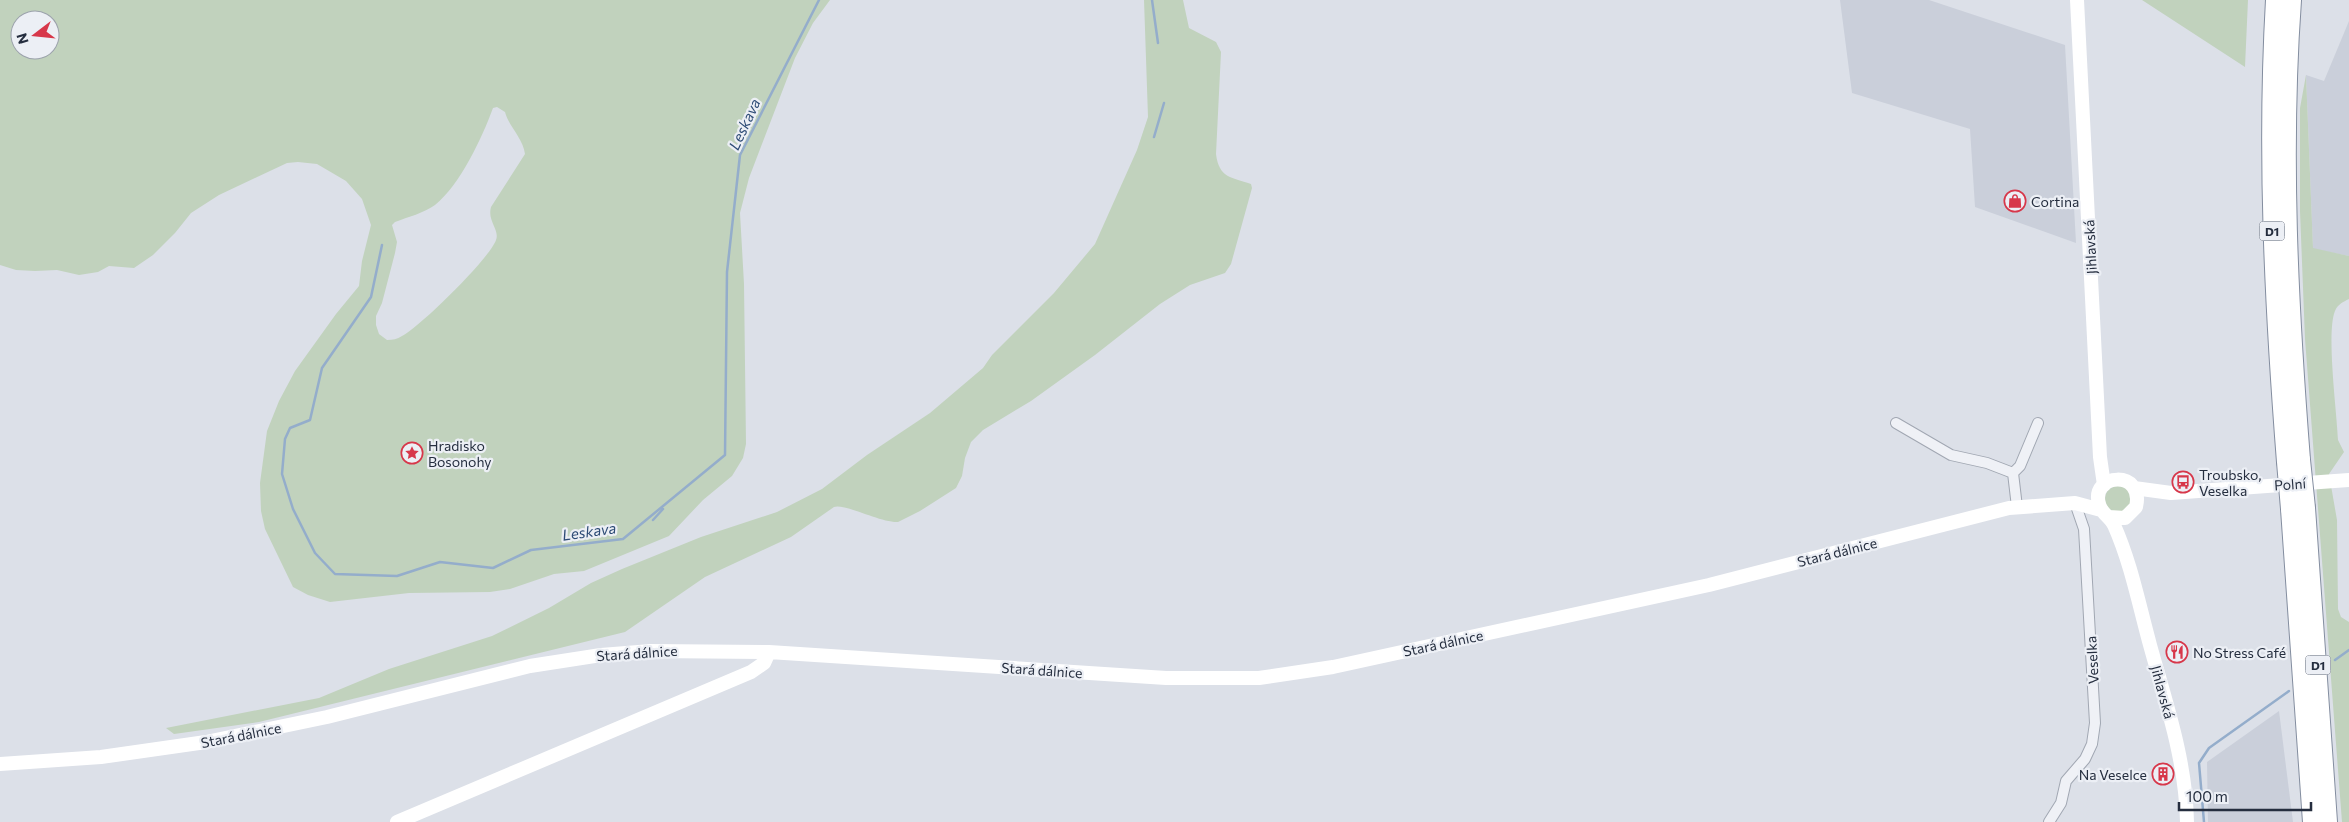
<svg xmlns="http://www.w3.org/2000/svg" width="2349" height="822" font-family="Commissioner,sans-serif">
<rect width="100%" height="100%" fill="#dce0e8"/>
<path fill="#cacfda" d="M1840 0H1929L2065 45 2076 243 1975 207 1970 129 1852 93Z
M2349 21V256L2313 249 2306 75 2324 81Z
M2279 711 2293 822H2208L2207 762Z"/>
<path fill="#c1d2bd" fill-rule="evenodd" d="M0 0H830L813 23 795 58 749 178 740 213 744 284 746 444 743 458 732 476 703 500 669 536 584 571 554 574 510 589 490 592 409 593 330 602 308 595 293 587 265 529 261 511 260 483 267 431 279 401 295 371 336 314 359 286 362 261 371 225 362 199 346 181 317 164 298 162 287 163 219 195 191 213 175 233 153 255 134 268 109 266 98 272 79 275 57 270 35 271 16 270 0 265ZM20 20H50V50H20ZM497 107 505 112C509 127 523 138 525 154L491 207C487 221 500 230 496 240 490 258 420 327 402 336 397 339 393 340 387 340L379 334 376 325V316L382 303 395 253 397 242 392 225 395 222C408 217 424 213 435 205 460 185 482 138 493 108Z
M1144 0H1183L1189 28 1216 42 1221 52 1216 154C1219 178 1231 177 1251 184L1252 188 1231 264 1225 273 1190 285 1160 304 1095 355 1031 401 983 430 971 442 965 458 962 476 956 488 920 511 898 522C881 523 844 503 834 507L791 537 705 577 625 632 259 722 174 734 166 728 319 698 389 669 492 636 549 608 591 583 622 569 701 537 777 512 822 489 867 455 930 413 983 368 992 355 1054 293 1095 244 1137 150 1148 117Z
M2142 0H2248L2245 67Z
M2306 75 2313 248 2349 256V299C2343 302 2338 304 2335 311 2326 332 2337 413 2338 440L2344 452 2329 474 2337 520 2338 609 2341 617 2349 622V822H2342L2305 339 2300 211V108Z
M2105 499a13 13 0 1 1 26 0a13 13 0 1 1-26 0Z"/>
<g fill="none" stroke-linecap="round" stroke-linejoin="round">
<path stroke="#94adcb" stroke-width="2.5" d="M1152 0 1158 43
M1154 137 1164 103
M382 245 371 297 322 368 310 420 290 428 285 439 282 474 293 509 315 553 335 574 397 576 440 562 493 568 531 550 623 539 725 455 727 272 740 155 819 0
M653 520 663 509
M2335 660 2349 650
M2204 822 2199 763 2209 748 2289 691"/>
<g stroke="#a1a7b2" stroke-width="12">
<path id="street" d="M1896 423 1951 455 1987 463 2013 473
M2013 473 2020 466 2038 423
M2013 473 2017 507
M2049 822 2061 803 2066 781 2085 759 2092 744 2095 723 2084 529 2075 503"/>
</g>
<g stroke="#838d9f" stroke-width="20">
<path id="highway" d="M2275 0C2266 154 2274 308 2286 462
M2292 0C2281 154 2289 307 2301 460
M2306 508 2328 822
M2290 509 2312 822"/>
</g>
<use href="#street" stroke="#eff1f6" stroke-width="10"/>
<path stroke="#fff" stroke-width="14" d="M2077 0 2100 457 2104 485
M2134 488 2171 493 2349 480
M2109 517 2125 518 2136 507C2145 469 2090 473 2099 504 2101 513 2110 517 2114 525 2131 563 2139 605 2150 645 2166 703 2186 761 2187 822
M0 764 101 757 206 742 327 717 530 666 601 655 651 651 769 652 1166 678H1259L1333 667 1709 585 2009 508 2075 503 2101 510
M397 822 751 672 764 663 769 652"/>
<use href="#highway" stroke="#fff" stroke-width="18"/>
<g stroke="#838d9f" stroke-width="20" stroke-linecap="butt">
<path id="highway-bridge" d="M2301 460 2306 508
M2286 462 2290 509"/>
</g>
<use href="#highway-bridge" stroke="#fff" stroke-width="18"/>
</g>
<defs>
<g id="shop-ring" transform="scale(1.125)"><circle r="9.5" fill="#eceff5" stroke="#d7374a" stroke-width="1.5"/><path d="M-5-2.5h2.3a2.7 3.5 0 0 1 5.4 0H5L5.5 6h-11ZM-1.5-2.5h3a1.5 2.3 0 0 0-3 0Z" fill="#d7374a"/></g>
<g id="sight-ring" transform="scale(1.125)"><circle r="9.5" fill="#eceff5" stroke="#d7374a" stroke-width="1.5"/><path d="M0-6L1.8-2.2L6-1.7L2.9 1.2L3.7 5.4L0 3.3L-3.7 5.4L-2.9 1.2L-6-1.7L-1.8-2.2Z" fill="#d7374a"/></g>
<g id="bus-ring" transform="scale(1.125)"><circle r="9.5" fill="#eceff5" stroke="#d7374a" stroke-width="1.5"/><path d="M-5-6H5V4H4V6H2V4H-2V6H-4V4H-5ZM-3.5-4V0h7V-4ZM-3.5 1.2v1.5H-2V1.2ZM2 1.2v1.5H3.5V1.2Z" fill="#d7374a"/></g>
<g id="restaurant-ring" transform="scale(1.125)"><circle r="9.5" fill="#eceff5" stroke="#d7374a" stroke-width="1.5"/><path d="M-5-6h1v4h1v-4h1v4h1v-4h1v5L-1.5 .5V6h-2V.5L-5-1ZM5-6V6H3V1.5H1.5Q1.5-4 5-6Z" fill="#d7374a"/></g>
<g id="building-ring" transform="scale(1.125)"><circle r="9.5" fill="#eceff5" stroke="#d7374a" stroke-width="1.5"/><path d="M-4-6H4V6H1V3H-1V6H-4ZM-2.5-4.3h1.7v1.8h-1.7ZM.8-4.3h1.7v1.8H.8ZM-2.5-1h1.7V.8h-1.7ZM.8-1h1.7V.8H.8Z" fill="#d7374a"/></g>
</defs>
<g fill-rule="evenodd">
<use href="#shop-ring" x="2015" y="201"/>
<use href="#sight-ring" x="412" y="453"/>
<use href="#bus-ring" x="2183" y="482"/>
<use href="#restaurant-ring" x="2177" y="652"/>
<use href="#building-ring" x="2163" y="774"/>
</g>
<g text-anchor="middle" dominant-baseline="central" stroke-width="4.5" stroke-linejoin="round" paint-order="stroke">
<g fill="#eceff5" stroke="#616876" stroke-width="1">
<rect x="2259.5" y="221.5" width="25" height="19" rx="4"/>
<rect x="2305.5" y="655.5" width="25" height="19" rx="4"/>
</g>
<g font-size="12" font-weight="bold" fill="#252e3f">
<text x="2272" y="231">D1</text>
<text x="2318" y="665">D1</text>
</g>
<g font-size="14" fill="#252e3f" stroke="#eceff5" text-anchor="start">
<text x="2031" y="201">Cortina</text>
<text x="428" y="445">Hradisko<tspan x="428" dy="16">Bosonohy</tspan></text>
<text x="2199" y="474">Troubsko,<tspan x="2199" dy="16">Veselka</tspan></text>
<text x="2193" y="652">No Stress Café</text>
<text x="2147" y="774" text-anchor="end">Na Veselce</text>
</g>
<g font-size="14" fill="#252e3f" stroke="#eceff5">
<text transform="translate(2090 247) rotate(-93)">Jihlavská</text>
<text transform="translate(2290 484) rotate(-4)">Polní</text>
<text transform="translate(1837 552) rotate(-14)">Stará dálnice</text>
<text transform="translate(1443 643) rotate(-12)">Stará dálnice</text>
<text transform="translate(637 653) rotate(-4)">Stará dálnice</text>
<text transform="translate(2092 660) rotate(-93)">Veselka</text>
<text transform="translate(1042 670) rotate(4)">Stará dálnice</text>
<text transform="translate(2163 692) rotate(75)">Jihlavská</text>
<text transform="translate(241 735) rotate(-11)">Stará dálnice</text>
</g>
<g font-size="15" font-style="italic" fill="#2d4b75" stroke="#eceff5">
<text transform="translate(744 124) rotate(-65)">Leskava</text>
<text transform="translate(589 531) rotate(-8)">Leskava</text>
</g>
</g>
<g transform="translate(35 35) rotate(254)"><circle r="24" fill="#eceff5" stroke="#9ca2ac"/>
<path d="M0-4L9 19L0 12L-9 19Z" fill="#d7374a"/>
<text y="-8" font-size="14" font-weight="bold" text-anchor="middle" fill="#252e3f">N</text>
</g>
<path d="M2179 802v8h132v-8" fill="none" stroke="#252e3f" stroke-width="2.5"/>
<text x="2186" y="802" font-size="15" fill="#252e3f" stroke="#eceff5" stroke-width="4" paint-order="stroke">100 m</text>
</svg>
